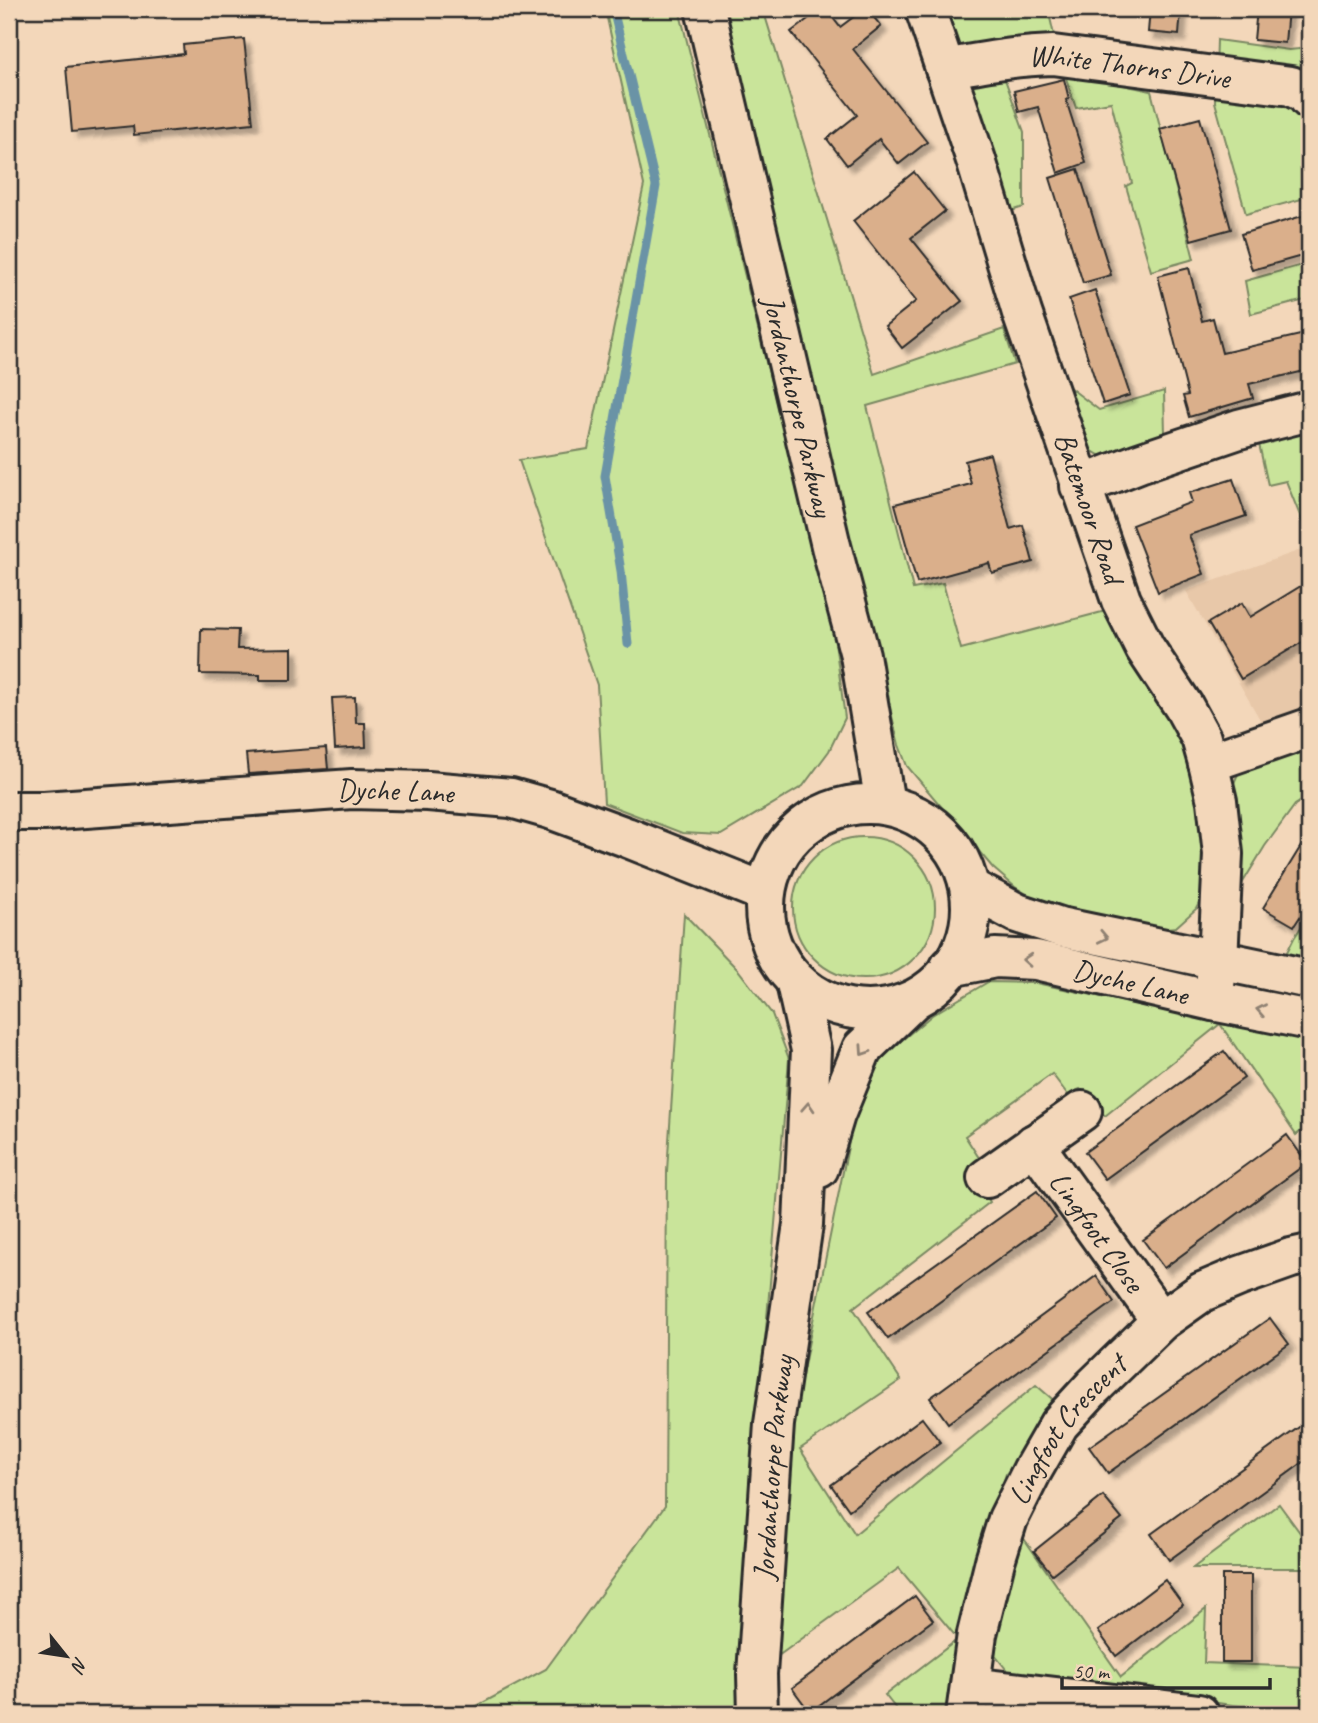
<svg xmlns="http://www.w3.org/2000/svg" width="1318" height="1723" font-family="Caveat,sans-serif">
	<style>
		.built { fill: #e8c8a9 }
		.green { fill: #c9e49a; stroke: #7a8862; stroke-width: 2 }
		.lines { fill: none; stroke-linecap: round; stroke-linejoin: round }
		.stream { stroke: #6b93a6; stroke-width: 9 }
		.building { fill: #daaf8b; stroke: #2b2b2b; stroke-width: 2; filter: url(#shadow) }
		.minor-casing { stroke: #2b2b2b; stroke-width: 44 }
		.major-casing { stroke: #2b2b2b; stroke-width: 44 }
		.minor { stroke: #f3d7ba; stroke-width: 38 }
		.major { stroke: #f3d7ba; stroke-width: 38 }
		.oneway { stroke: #8f8172 }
		.labels { text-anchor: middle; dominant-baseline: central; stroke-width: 5; stroke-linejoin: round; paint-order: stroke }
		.street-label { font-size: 30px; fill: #2b2b2b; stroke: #f3d7ba }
	</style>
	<defs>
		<filter id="shadow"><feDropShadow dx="6" dy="6" stdDeviation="2" flood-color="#0004"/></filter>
	</defs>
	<rect width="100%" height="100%" fill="#f3d7ba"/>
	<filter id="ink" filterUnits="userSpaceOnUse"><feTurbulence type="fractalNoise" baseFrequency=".0143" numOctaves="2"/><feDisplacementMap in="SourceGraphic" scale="14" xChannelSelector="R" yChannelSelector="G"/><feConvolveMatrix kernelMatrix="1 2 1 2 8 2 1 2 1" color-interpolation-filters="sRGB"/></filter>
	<g filter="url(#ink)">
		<path class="built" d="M 1309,547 L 1309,708 L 1262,723 L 1186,591 Z"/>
		<g class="green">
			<path d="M 605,9 L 679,9 L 835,641 L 845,718 L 829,751 L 803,786 L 721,835 L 682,833 L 604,803 L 597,685 L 519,460 L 588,449 L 644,185 Z"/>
			<path d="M 718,9 L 763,9 L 874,374 L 1004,329 L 1015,364 L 867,406 L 913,589 L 943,583 L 961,649 L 1106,611 L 1183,735 L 1202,802 L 1209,883 L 1196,909 L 1176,927 L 1158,929 L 1040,902 L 1015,887 L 993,868 L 907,766 L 899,745 Z"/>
			<path d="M 982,9 L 1048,9 L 1056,44 L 1002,71 L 1024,132 L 1024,207 L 1008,212 L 947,20 Z"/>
			<path d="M 1217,40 L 1289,50 L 1309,48 L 1309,197 L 1246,214 L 1215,102 Z"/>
			<path d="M 1064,72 L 1151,91 L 1194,259 L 1151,271 L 1126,186 L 1132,183 L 1111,102 L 1076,108 Z"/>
			<path d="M 1309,263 L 1309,299 L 1251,314 L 1245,281 Z"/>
			<path d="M 1065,384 L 1099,410 L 1164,391 L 1165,434 L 1118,460 L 1099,455 L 1084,446 Z"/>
			<path d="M 1309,427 L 1309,538 L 1286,481 L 1268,485 L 1259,444 Z"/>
			<path d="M 1309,744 L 1309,796 L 1295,805 L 1265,846 L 1237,892 L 1234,783 L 1241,767 Z"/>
			<circle cx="864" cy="908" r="71"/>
			<path d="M 684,914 L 739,971 L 772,1014 L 789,1059 L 753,1483 L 744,1714 L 462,1714 L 546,1669 L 665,1506 L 667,1171 Z"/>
			<path d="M 1309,915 L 1309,962 L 1285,956 L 1294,938 Z"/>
			<path d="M 988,982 L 1036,983 L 1163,1010 L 1220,1024 L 1309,1037 L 1309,1125 L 1296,1135 L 1220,1024 L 1105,1116 L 1080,1089 L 1068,1095 L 1052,1074 L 965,1136 L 981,1161 L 969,1169 L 990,1202 L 853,1308 L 901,1380 L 800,1449 L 855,1534 L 1036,1385 L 1058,1404 L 1006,1474 L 981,1551 L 949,1714 L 900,1714 L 885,1695 L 958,1639 L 899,1568 L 774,1659 L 787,1450 L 856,1107 L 883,1056 L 932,1015 Z"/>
			<path d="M 1279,1504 L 1309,1545 L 1309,1568 L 1193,1568 Z"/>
			<path d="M 1020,1533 L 1121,1677 L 1206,1609 L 1204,1663 L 1309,1667 L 1309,1714 L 1260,1714 L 1239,1706 L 1010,1674 L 994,1654 L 995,1623 Z"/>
		</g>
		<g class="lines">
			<path class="stream" d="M 613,9 L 656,186 L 605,476 L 621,571 L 628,644"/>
		</g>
		<g class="building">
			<path d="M 821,9 L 826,9 L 840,27 L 864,9 L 867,9 L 881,26 L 853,49 L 927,142 L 899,164 L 879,139 L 847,165 L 827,139 L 857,115 L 791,32 Z"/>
			<path d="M 1150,9 L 1181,9 L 1179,35 L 1148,32 Z"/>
			<path d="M 1257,9 L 1288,9 L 1285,43 L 1254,40 Z"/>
			<path d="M 244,39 L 253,123 L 134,135 L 133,126 L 72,132 L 66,67 L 184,54 L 183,45 Z"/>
			<path d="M 1064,79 L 1069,99 L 1066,100 L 1086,163 L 1058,173 L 1038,107 L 1019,112 L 1014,91 Z"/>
			<path d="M 1200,118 L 1231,229 L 1191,240 L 1160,129 Z"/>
			<path d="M 1078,169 L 1111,275 L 1083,283 L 1050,178 Z"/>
			<path d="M 914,172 L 945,211 L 911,238 L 962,301 L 902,348 L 885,326 L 916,301 L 853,221 Z"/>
			<path d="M 1309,214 L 1309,254 L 1252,270 L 1241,234 Z"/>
			<path d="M 1189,268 L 1202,321 L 1213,318 L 1222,353 L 1309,333 L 1309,370 L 1249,384 L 1253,398 L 1189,417 L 1183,396 L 1188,395 L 1158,276 Z"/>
			<path d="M 1095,290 L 1130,395 L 1103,404 L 1069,299 Z"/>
			<path d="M 990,454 L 1010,529 L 1023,525 L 1033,562 L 992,573 L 989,563 L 917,583 L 895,504 L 971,484 L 965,461 Z"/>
			<path d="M 1233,479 L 1246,516 L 1189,535 L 1204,574 L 1158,592 L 1132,525 L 1192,502 L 1189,493 Z"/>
			<path d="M 1309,581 L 1309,638 L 1241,679 L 1208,623 L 1242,603 L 1250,617 Z"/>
			<path d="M 201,629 L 238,630 L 237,649 L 292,648 L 292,680 L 260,680 L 260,675 L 200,674 Z"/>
			<path d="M 355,697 L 356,723 L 365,723 L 366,747 L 335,749 L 332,698 Z"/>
			<path d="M 326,748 L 328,769 L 248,774 L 246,754 Z"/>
			<path d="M 1309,833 L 1309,903 L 1294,926 L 1263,908 Z"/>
			<path d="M 1224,1051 L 1244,1078 L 1105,1179 L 1085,1152 Z"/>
			<path d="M 1287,1135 L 1307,1163 L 1164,1268 L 1143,1240 Z"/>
			<path d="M 1037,1191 L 1056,1218 L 888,1339 L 868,1312 Z"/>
			<path d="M 1096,1276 L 1114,1302 L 948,1423 L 930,1398 Z"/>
			<path d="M 1270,1318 L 1289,1344 L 1108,1473 L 1089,1447 Z"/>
			<path d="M 922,1418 L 940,1442 L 849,1510 L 831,1485 Z"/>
			<path d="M 1309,1420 L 1309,1458 L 1169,1560 L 1151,1534 Z"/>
			<path d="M 1103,1496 L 1122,1519 L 1052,1574 L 1034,1551 Z"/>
			<rect x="1222" y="1575" width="29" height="87"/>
			<path d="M 1165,1580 L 1183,1605 L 1116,1656 L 1098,1631 Z"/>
			<path d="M 915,1596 L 933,1620 L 810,1712 L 792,1688 Z"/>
		</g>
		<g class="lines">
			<g class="minor-casing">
				<g id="minor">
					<path id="s1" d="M 925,9 L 976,160 L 1022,313 L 1121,600 L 1145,648 L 1184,707 L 1201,738 L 1208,763 L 1217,801 L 1223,854 L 1218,961 L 1213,1001"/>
					<path id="s2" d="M 945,69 C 982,62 1016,56 1053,55 L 1291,86 L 1306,94 L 1309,99"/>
					<path d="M 1080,486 L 1139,463 L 1239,429 L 1309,411"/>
					<path d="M 1208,763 L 1309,728"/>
					<path d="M 970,888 L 1017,913 L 1060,927 L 1309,979"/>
					<path id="s3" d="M 950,967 L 995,958 L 1036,960 L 1213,1001 L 1309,1020"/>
					<path id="s4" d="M 1034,1144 L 1161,1321"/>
					<path d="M 987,1178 L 1082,1111"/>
					<path d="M 970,1687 L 1199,1714"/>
					<path id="s5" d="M 966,1714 L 977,1634 L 995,1561 L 1008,1519 L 1032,1471 L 1059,1424 L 1093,1387 L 1161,1321 L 1202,1292 L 1240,1276 L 1291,1258 L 1309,1254"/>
				</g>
			</g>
			<g class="major-casing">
				<g id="major">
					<path id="s6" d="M 705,9 L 831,546 L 860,655 L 885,804"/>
					<circle cx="868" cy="907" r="103"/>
					<path id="s7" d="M 9,811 L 44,811 L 352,789 L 428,791 L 511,798 L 550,809 L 626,837 L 764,892"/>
					<path d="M 819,1168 L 835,1115 L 862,1049 L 911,1002"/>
					<path id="s8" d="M 758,1714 L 757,1674 L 774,1424 L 803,1224 L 811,1050 L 796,983"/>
				</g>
			</g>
			<use href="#minor" class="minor"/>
			<use href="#major" class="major"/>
		</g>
		<defs><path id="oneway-chevron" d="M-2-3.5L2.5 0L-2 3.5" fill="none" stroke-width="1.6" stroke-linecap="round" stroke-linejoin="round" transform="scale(1.75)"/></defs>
		<g class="oneway">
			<use href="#oneway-chevron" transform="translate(1103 937) rotate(12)"/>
			<use href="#oneway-chevron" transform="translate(1027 960) rotate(-176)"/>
			<use href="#oneway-chevron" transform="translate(1261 1010) rotate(-169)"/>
			<use href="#oneway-chevron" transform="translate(864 1051) rotate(124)"/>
			<use href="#oneway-chevron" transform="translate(808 1107) rotate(-87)"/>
		</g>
	</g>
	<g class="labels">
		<g class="street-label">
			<text stroke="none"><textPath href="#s2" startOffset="186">White Thorns Drive</textPath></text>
			<text stroke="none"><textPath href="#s6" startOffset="408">Jordanthorpe Parkway</textPath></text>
			<text stroke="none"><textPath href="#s1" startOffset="525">Batemoor Road</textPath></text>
			<text stroke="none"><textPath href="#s7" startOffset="387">Dyche Lane</textPath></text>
			<text stroke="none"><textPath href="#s3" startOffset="184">Dyche Lane</textPath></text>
			<text stroke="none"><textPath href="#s4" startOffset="108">Lingfoot Close</textPath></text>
			<text stroke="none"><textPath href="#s5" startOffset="308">Lingfoot Crescent</textPath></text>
			<text stroke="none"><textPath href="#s8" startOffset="247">Jordanthorpe Parkway</textPath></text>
		</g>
	</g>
	<rect width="1318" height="1723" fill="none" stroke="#f3d7ba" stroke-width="35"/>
	<rect x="18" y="18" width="1283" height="1688" fill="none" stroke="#2b2b2b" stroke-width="2.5" filter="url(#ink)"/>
	<g transform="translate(66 1656) rotate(120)" stroke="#f3d7ba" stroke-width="5" paint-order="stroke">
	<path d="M0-5L12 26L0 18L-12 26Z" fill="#2b2b2b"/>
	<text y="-10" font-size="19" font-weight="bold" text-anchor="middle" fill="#2b2b2b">N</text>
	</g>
	<path d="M1062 1678v10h208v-10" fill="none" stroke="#2b2b2b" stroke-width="3.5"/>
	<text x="1073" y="1678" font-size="21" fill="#2b2b2b" stroke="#f3d7ba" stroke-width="5" paint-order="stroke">50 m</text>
</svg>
